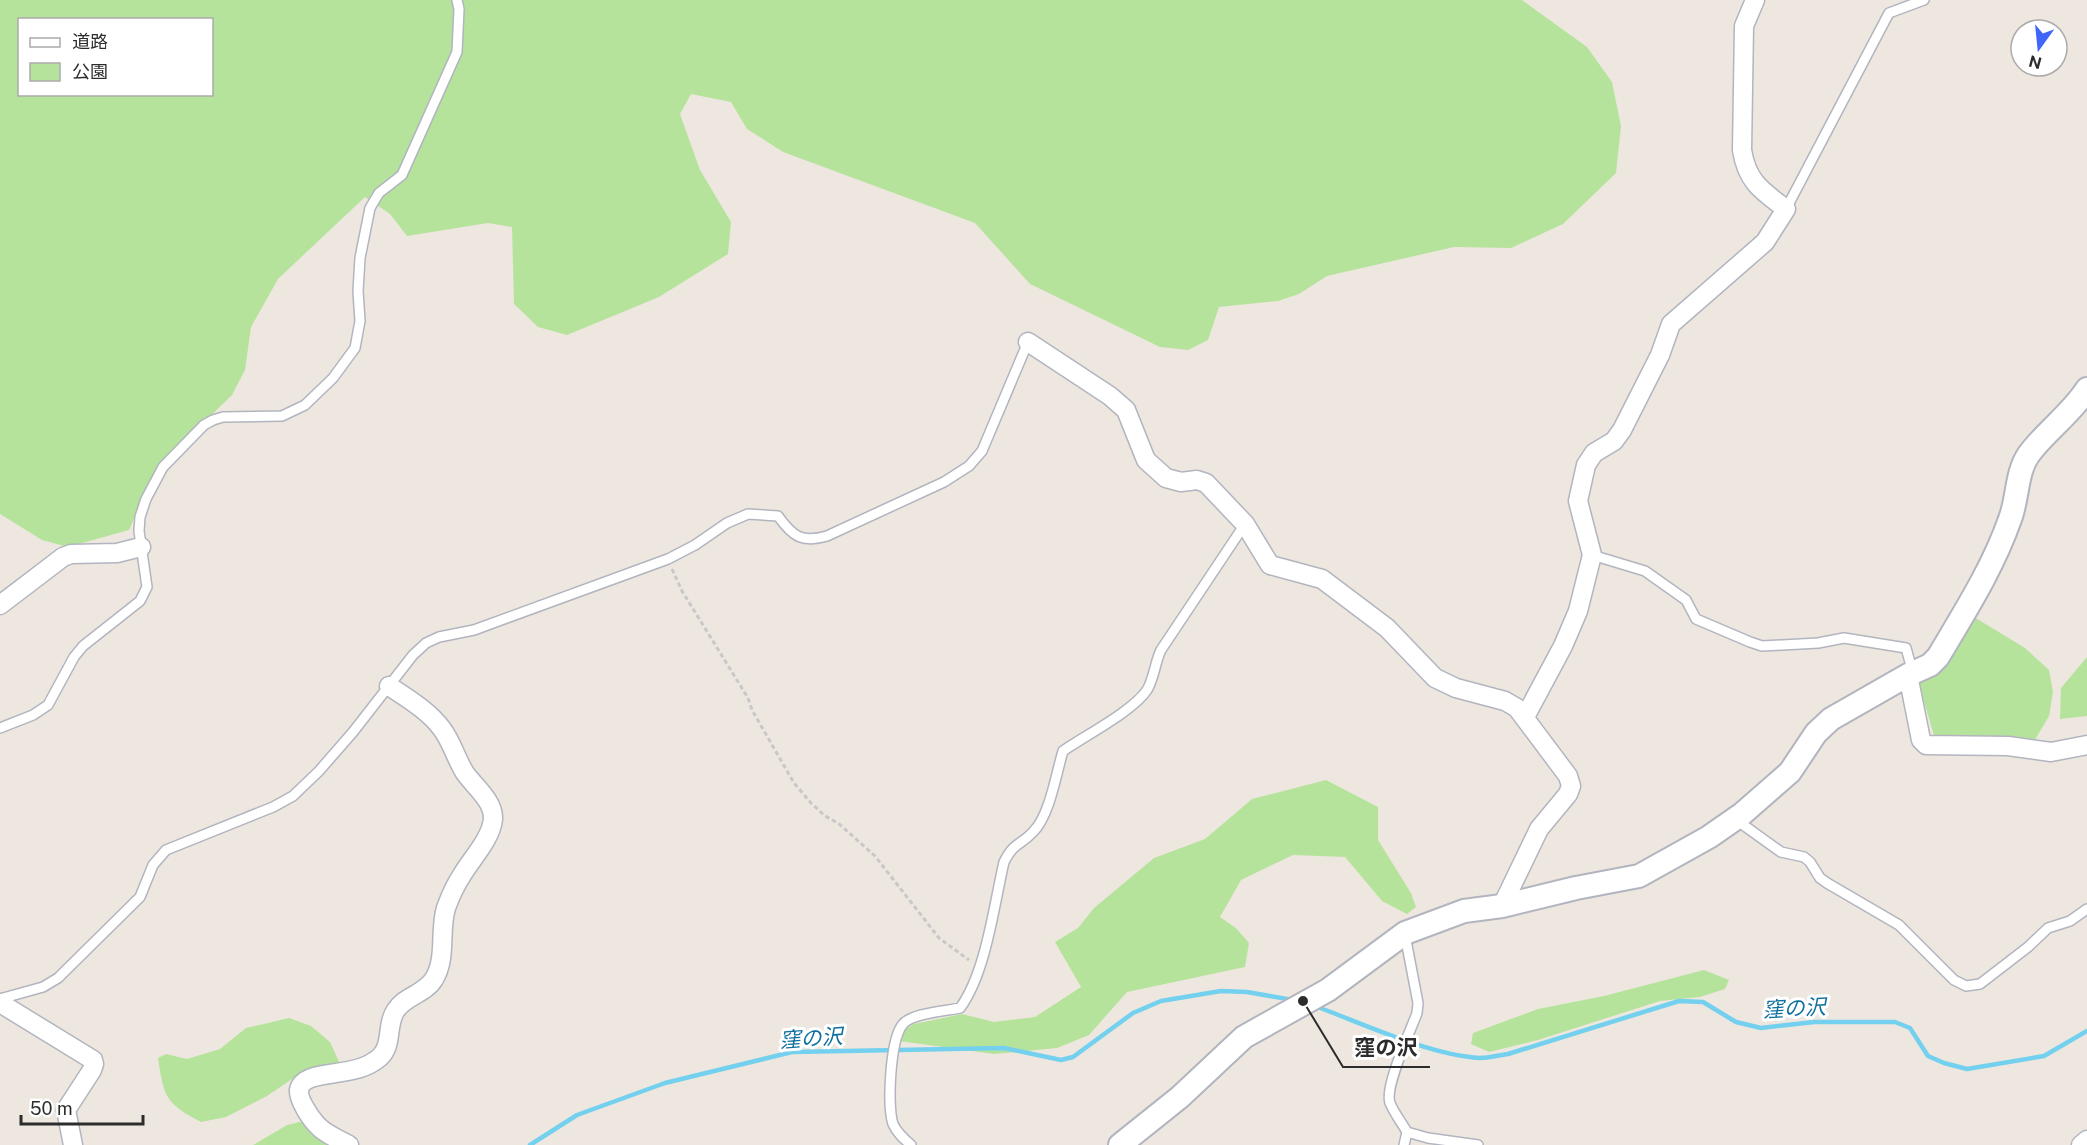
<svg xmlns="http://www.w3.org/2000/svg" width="2087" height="1145" font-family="'Public Sans','Noto Sans JP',sans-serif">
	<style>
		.green { fill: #b6e39c; fill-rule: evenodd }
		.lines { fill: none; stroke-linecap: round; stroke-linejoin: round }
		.stream { stroke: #73d0ee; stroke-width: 4.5 }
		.service-casing { stroke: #b2b5bf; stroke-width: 12 }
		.minor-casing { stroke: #b2b5bf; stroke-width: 21 }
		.tertiary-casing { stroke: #b2b5bf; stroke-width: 26 }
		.path { stroke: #c8c8c8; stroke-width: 3; stroke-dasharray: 4.5 3; stroke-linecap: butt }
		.service { stroke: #fff; stroke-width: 9 }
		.minor { stroke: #fff; stroke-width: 18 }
		.tertiary { stroke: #fff; stroke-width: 22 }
		.labels { text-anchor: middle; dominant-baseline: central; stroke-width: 6; stroke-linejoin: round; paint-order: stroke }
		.water-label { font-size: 21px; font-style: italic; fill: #0e709e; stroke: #fff }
		.leader { fill: none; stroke: #2c2c2c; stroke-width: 2 }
		.callout-dot { fill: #2c2c2c; stroke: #fff; stroke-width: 2 }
		.callout-label { font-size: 21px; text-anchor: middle; font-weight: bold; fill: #2c2c2c; stroke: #fff; stroke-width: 6; stroke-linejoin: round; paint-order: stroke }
	</style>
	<rect width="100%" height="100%" fill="#eee7df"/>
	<g class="green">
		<path d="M 0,0 L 1522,0 L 1587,47 L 1612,82 L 1621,126 L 1616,173 L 1563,224 L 1511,248 L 1454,247 L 1327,276 L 1299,294 L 1278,301 L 1219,307 L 1208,340 L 1188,350 L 1160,347 L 1030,284 L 975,223 L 783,152 L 747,129 L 731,102 L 691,94 L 680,114 L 700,170 L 731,222 L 728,254 L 659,297 L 567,335 L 538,327 L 514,304 L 512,227 L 488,223 L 407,236 L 390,214 L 365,197 L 278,279 L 251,327 L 245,370 L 232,395 L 184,442 L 146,492 L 129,530 L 68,547 L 42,540 L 0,514 ZM 20,20 L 212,20 L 212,94 L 20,94 Z"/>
		<path d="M 1974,617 L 2025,648 L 2049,670 L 2053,692 L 2049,716 L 2032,745 L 1935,739 L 1918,681 Z"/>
		<path d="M 2087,657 L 2087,716 L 2060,719 L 2061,688 Z"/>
		<path d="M 1326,780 L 1378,807 L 1378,840 L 1411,893 L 1416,907 L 1407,914 L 1382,901 L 1345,857 L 1293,855 L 1241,880 L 1220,917 L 1236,928 L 1249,943 L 1245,967 L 1127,992 L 1089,1035 L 1057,1048 L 994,1054 L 899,1041 L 899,1033 L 914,1024 L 962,1014 L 994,1022 L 1035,1017 L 1081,987 L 1055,942 L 1078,928 L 1094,908 L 1154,858 L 1205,839 L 1252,799 Z"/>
		<path d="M 1704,970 L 1729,980 L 1725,989 L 1700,997 L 1660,1001 L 1538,1040 L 1489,1052 L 1471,1044 L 1473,1033 L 1538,1009 L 1604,996 Z"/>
		<path d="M 289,1018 L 311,1026 L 330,1042 L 340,1064 L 326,1071 L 298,1075 L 267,1096 L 226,1117 L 201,1122 C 165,1103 164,1097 158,1058 L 166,1054 L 187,1059 L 220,1049 L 246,1028 Z"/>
		<path d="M 304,1121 L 334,1145 L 253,1145 L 287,1125 Z"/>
	</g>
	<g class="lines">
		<g class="stream">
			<path d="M 1315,1006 C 1364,1024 1429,1055 1480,1058 C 1489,1058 1499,1055 1508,1054 L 1679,1001 L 1703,1002 L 1736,1022 L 1761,1028 L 1814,1022 L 1895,1022 L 1910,1028 L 1928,1056 L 1944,1063 L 1967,1069 L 2044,1056 L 2087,1031"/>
			<path d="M 530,1145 L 577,1115 L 665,1083 L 792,1052 L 1004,1048 L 1061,1060 L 1073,1057 L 1133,1013 L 1161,1001 L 1221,991 L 1247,992 L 1293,1000"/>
		</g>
		<g class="service-casing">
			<g id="service">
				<path d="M 1786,209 L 1889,13 L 1924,0"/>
				<path d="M 1592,555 L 1645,571 L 1686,600 L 1696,619 L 1750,642 L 1762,646 L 1818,643 L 1844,638 L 1906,648 L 1913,673"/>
				<path d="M 0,728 L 33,715 L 48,705 L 74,657 L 83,646 L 140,601 L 147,587 L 139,531 L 140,517 L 146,499 L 163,467 L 204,425 L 213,420 L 223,417 L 282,416 L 305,405 L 333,378 L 355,348 L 360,321 L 358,291 L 360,258 L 370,208 L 379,193 L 402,175 L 457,52 L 459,9 L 457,0"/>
				<path d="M 1735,819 L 1781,852 L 1804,857 L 1810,862 L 1820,878 L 1827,883 L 1899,925 L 1954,980 L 1966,986 L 1980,984 L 2028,947 L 2048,928 L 2070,921 L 2087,909"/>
				<path d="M 1405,935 L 1418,1003 L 1417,1013 C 1411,1030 1384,1087 1390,1103 C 1394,1113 1402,1123 1407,1132 L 1428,1138 L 1478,1145"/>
				<path d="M 0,999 L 43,987 L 58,978 L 140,897 L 153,865 L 166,850 L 273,807 L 293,796 L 319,771 L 353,732 L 413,655 L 426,643 L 439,637 L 474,630 L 668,559 L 695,545 L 727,523 L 748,514 L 778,516 C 793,537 802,543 827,536 L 944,482 L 969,466 L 982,451 L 1028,342"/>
				<path d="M 911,1145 C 904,1139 897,1133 893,1124 C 887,1106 890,1039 903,1024 C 912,1013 946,1011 960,1008 C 986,973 994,905 1004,862 C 1015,841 1020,846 1033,832 C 1050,815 1056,774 1063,751 C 1086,735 1133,711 1147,690 C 1154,679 1155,662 1161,650 L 1245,524"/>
				<path d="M 1404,1145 L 1407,1132"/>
			</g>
		</g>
		<g class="minor-casing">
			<g id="minor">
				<path d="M 1028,342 L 1110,396 L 1126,410 L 1146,460 L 1166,478 L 1181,482 L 1197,480 L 1206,483 L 1245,524 L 1270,565 L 1322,579 L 1387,628 L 1435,678 L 1456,688 L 1505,701 L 1517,708 L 1568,776 L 1571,786 L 1568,794 L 1539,829 L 1502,906"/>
				<path d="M 0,605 L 63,557 L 71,554 L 117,553 L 141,547"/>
				<path d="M 1908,675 L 1921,740 L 1926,745 L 2008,746 L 2051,752 L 2087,745"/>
				<path d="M 1525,717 L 1563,646 L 1578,611 L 1592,555 L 1578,501 L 1586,465 L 1594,453 L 1614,441 L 1622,430 L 1660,355 L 1671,324 L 1765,242 L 1786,209 C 1762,191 1747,182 1742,150 L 1744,26 L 1755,0"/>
				<path d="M 0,1003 L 93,1060 L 94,1064 L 92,1070 L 66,1110 L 73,1145"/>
				<path d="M 349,1145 C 340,1140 325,1134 318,1126 C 311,1119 298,1100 299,1090 C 300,1084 306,1080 311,1078 C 334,1071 361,1074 380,1057 C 393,1045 386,1024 396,1010 C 405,996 425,994 434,979 C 447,958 439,930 446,908 C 450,897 456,884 462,875 C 472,858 491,839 493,819 C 494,801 474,786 465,773 C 456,759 452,742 442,729 C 429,711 407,698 389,686"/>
				<path d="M 2081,1145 L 2087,1140"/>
			</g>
		</g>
		<g class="tertiary-casing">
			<path id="tertiary" d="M 1120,1145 L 1180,1097 L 1244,1037 L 1328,990 L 1405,933 L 1464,911 L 1502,906 L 1576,888 L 1639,876 L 1709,837 L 1742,814 L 1790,772 L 1816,733 L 1831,719 L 1908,675 L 1930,665 L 1938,657 C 1964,613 1993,568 2010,519 C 2018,499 2016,472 2029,454 C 2046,431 2071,414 2087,389"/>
		</g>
		<path class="path" d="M 672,569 L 682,591 L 748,698 L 752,710 L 794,783 L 811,803 L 825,816 L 838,823 L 875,856 L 939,938 L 969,960"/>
		<use href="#service" class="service"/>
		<use href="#minor" class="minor"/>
		<use href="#tertiary" class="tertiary"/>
	</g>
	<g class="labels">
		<g class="water-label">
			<text transform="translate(1794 1008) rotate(-3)">窪の沢</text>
			<text transform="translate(811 1038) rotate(-4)">窪の沢</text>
		</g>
	</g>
	<path class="leader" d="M1303 1001L1343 1067H1430"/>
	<circle class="callout-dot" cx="1303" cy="1001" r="6"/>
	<g class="callout-label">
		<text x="1386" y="1055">窪の沢</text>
	</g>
	<rect x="18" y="18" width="195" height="78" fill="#ffffff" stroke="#ababab" stroke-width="1.5"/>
	<rect x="30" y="38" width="30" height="9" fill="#ffffff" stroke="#ababab" stroke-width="1.5"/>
	<text x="72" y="48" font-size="18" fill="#2c2c2c">道路</text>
	<rect x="30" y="63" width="30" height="18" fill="#b6e39c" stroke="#ababab" stroke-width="1.5"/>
	<text x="72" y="78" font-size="18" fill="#2c2c2c">公園</text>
	<g transform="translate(2039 48) rotate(195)"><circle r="28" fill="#ffffff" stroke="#ababab" stroke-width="1.5"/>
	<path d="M0-4.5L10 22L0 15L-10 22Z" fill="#4066f9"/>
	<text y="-9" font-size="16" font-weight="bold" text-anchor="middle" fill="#2c2c2c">N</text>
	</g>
	<path d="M21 1115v9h122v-9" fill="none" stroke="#2c2c2c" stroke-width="3"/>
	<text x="30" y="1115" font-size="18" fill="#2c2c2c" stroke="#ffffff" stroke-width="4.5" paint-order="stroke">50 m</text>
</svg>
